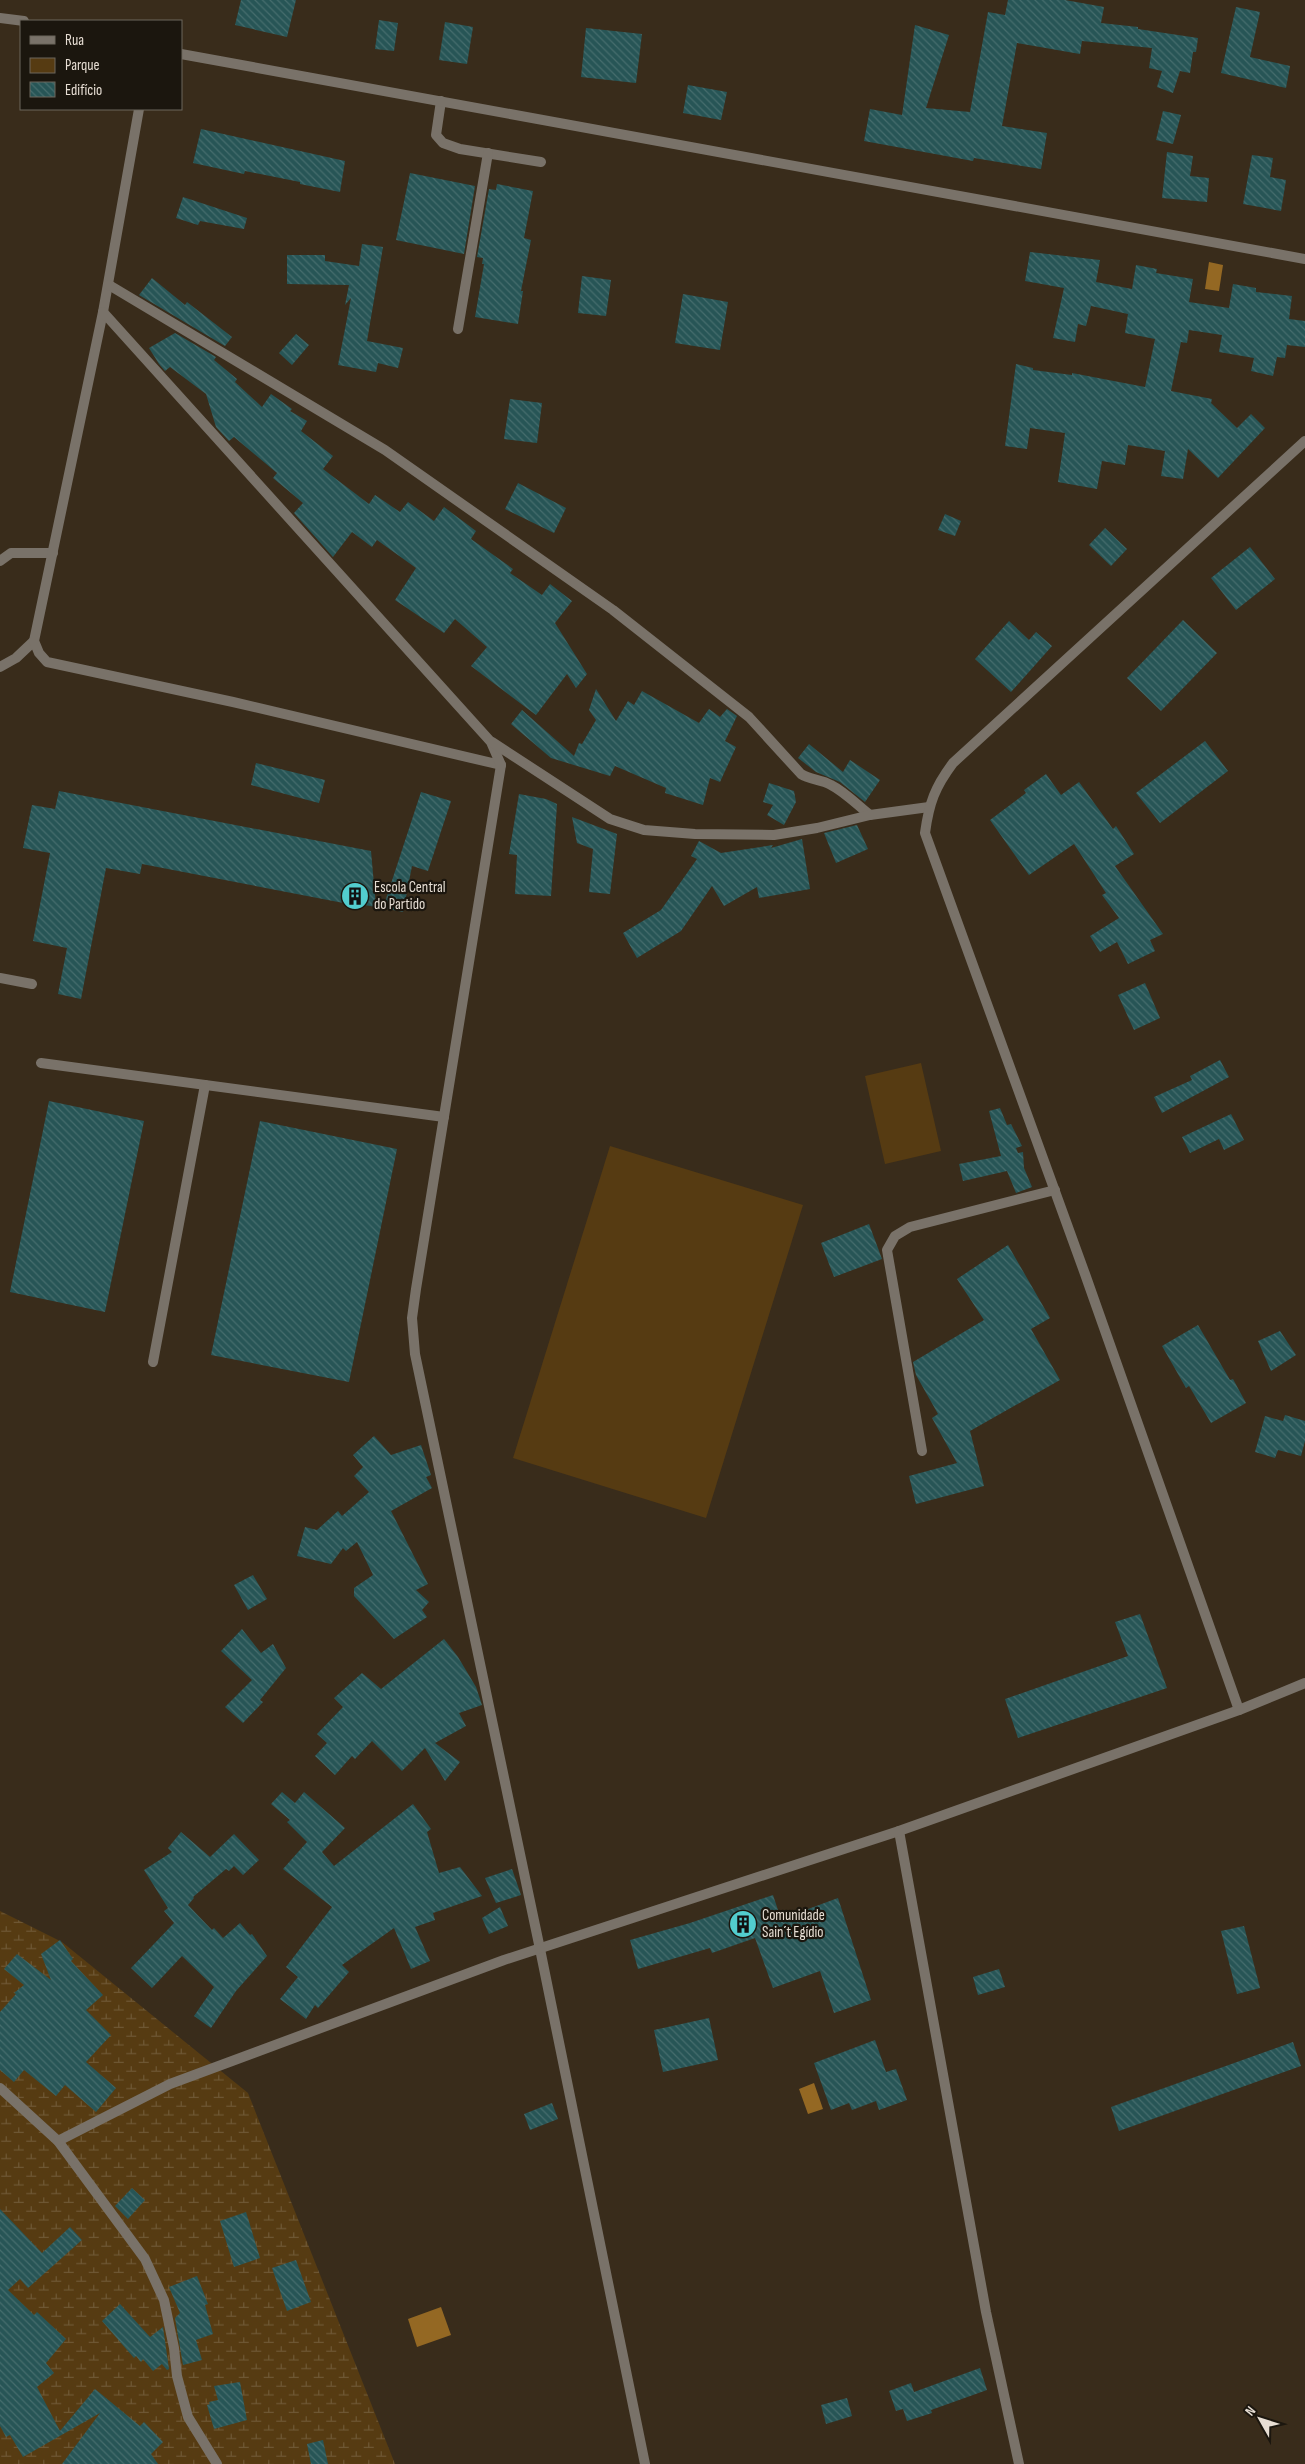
<svg xmlns="http://www.w3.org/2000/svg" width="1305" height="2464" font-family="'Sofia Sans Condensed',sans-serif">
	<style>
		.wetland { fill: url(#wetland-marsh) }
		.park { fill: #563b12 }
		.water { fill: #946823 }
		.building { fill: url(#building-back-hatch) }
		.lines { fill: none; stroke-linecap: round; stroke-linejoin: round }
		.service { stroke: #797269; stroke-width: 10 }
		.minor { stroke: #797269; stroke-width: 10 }
		.labels { text-anchor: middle; dominant-baseline: central; stroke-width: 4.5; stroke-linejoin: round; paint-order: stroke }
		.poi-label { font-size: 15px; fill: #e7ded4; stroke: #1b160e; text-anchor: start }
	</style>
	<defs>
		<pattern id="wetland-marsh" width="20" height="14" patternUnits="userSpaceOnUse" patternTransform="scale(1.25)"><rect width="20" height="14" fill="#563b12"/><path d="M1 5h8M5 5V1M11 12h8M15 12V8" fill="none" stroke="#6e5734"/></pattern>
		<pattern id="building-back-hatch" width="6" height="6" patternUnits="userSpaceOnUse" patternTransform="scale(1.25)"><rect width="6" height="6" fill="#275556"/><path d="M-1 5l2 2M0 0l6 6M5-1l2 2" fill="none" stroke="#466d6d"/></pattern>
	</defs>
	<rect width="100%" height="100%" fill="#392c1b"/>
	<path class="wetland" d="M 0,1911 L 62,1942 L 248,2093 L 395,2464 L 0,2464 Z"/>
	<g class="park">
		<path d="M 921,1063 L 941,1151 L 885,1164 L 865,1076 Z"/>
		<path d="M 610,1146 L 803,1205 L 706,1518 L 513,1458 Z"/>
	</g>
	<g class="water">
		<path d="M 1209,262 L 1223,265 L 1219,291 L 1205,289 Z"/>
		<path d="M 814,2083 L 823,2109 L 808,2114 L 799,2089 Z"/>
		<path d="M 441,2307 L 451,2335 L 417,2347 L 408,2319 Z"/>
	</g>
	<g class="building">
		<path d="M 241,0 L 296,0 L 287,37 L 235,25 Z"/>
		<path d="M 1008,0 L 1065,0 L 1104,7 L 1101,23 L 1138,27 L 1138,29 L 1198,38 L 1196,52 L 1193,52 L 1190,73 L 1180,71 L 1173,93 L 1157,87 L 1162,71 L 1149,68 L 1152,48 L 1082,41 L 1080,54 L 1017,43 L 1002,126 L 1047,133 L 1041,169 L 974,158 L 973,161 L 864,141 L 870,109 L 902,115 L 915,25 L 949,35 L 926,108 L 970,112 L 988,12 L 1005,15 Z"/>
		<path d="M 1236,7 L 1260,12 L 1250,57 L 1290,66 L 1286,88 L 1221,73 Z"/>
		<path d="M 379,20 L 398,23 L 394,51 L 375,49 Z"/>
		<path d="M 445,22 L 473,27 L 467,64 L 439,60 Z"/>
		<path d="M 586,28 L 642,34 L 636,83 L 581,77 Z"/>
		<path d="M 688,85 L 727,92 L 721,120 L 683,113 Z"/>
		<path d="M 1163,111 L 1181,115 L 1173,144 L 1156,140 Z"/>
		<path d="M 201,129 L 345,161 L 340,192 L 300,184 L 300,182 L 245,171 L 244,174 L 193,163 Z"/>
		<path d="M 1167,152 L 1193,156 L 1190,176 L 1209,178 L 1207,202 L 1162,198 Z"/>
		<path d="M 1252,155 L 1273,158 L 1270,177 L 1286,180 L 1281,211 L 1243,204 Z"/>
		<path d="M 410,173 L 475,186 L 464,254 L 396,240 Z"/>
		<path d="M 497,184 L 533,191 L 524,238 L 531,240 L 521,291 L 523,291 L 518,324 L 475,317 L 484,264 L 482,264 L 483,258 L 477,257 L 489,189 L 496,190 Z"/>
		<path d="M 183,197 L 247,218 L 244,229 L 200,221 L 198,225 L 176,218 Z"/>
		<path d="M 362,244 L 383,247 L 367,341 L 403,348 L 398,368 L 378,363 L 376,372 L 338,365 L 351,298 L 345,305 L 349,285 L 287,284 L 287,255 L 325,255 L 325,261 L 359,266 Z"/>
		<path d="M 1030,252 L 1100,260 L 1096,282 L 1132,289 L 1136,265 L 1157,269 L 1156,273 L 1193,279 L 1189,302 L 1229,308 L 1233,284 L 1256,288 L 1256,292 L 1292,296 L 1289,319 L 1305,321 L 1305,347 L 1287,345 L 1285,358 L 1277,357 L 1273,376 L 1251,371 L 1254,358 L 1219,352 L 1222,335 L 1189,330 L 1187,343 L 1181,342 L 1171,391 L 1212,399 L 1211,403 L 1237,428 L 1251,414 L 1265,428 L 1218,478 L 1188,449 L 1183,479 L 1161,476 L 1165,451 L 1128,445 L 1125,465 L 1102,461 L 1097,489 L 1058,482 L 1065,433 L 1030,428 L 1027,449 L 1005,446 L 1016,364 L 1033,368 L 1033,370 L 1072,375 L 1072,373 L 1145,387 L 1155,339 L 1125,333 L 1128,314 L 1091,306 L 1086,326 L 1078,324 L 1075,342 L 1053,338 L 1064,288 L 1025,281 Z"/>
		<path d="M 582,276 L 611,280 L 606,316 L 578,313 Z"/>
		<path d="M 152,278 L 185,305 L 187,302 L 232,337 L 225,346 L 139,295 Z"/>
		<path d="M 683,294 L 728,302 L 720,350 L 675,343 Z"/>
		<path d="M 175,333 L 216,357 L 214,360 L 237,379 L 235,382 L 262,407 L 271,394 L 292,409 L 290,411 L 307,421 L 301,431 L 333,456 L 323,469 L 369,504 L 375,495 L 400,512 L 408,502 L 434,521 L 444,507 L 476,531 L 471,539 L 513,569 L 510,573 L 542,595 L 550,584 L 572,601 L 555,623 L 587,674 L 576,688 L 567,674 L 536,715 L 471,666 L 487,647 L 455,619 L 444,633 L 395,600 L 416,568 L 377,540 L 372,547 L 352,532 L 333,557 L 294,513 L 303,503 L 273,478 L 277,473 L 234,437 L 229,441 L 216,427 L 206,394 L 170,367 L 165,371 L 159,364 L 149,348 Z"/>
		<path d="M 296,334 L 309,345 L 292,365 L 279,353 Z"/>
		<path d="M 510,399 L 542,403 L 537,443 L 504,439 Z"/>
		<path d="M 518,483 L 566,508 L 554,533 L 505,509 Z"/>
		<path d="M 945,514 L 961,521 L 955,536 L 938,530 Z"/>
		<path d="M 1105,528 L 1127,549 L 1111,566 L 1089,545 Z"/>
		<path d="M 1250,547 L 1275,579 L 1236,610 L 1211,578 Z"/>
		<path d="M 1183,620 L 1217,653 L 1161,711 L 1127,678 Z"/>
		<path d="M 1009,621 L 1029,640 L 1036,632 L 1052,646 L 1011,692 L 975,659 Z"/>
		<path d="M 596,689 L 616,721 L 628,701 L 634,705 L 642,691 L 699,723 L 709,709 L 720,717 L 727,709 L 737,716 L 725,741 L 736,747 L 720,782 L 710,778 L 703,805 L 665,793 L 666,788 L 615,766 L 610,776 L 551,758 L 511,724 L 522,710 L 574,756 L 579,743 L 582,744 L 596,720 L 589,710 Z"/>
		<path d="M 1205,741 L 1228,771 L 1160,823 L 1136,793 Z"/>
		<path d="M 809,744 L 843,772 L 850,760 L 880,780 L 865,802 L 840,782 L 816,772 L 798,758 Z"/>
		<path d="M 256,763 L 325,780 L 319,803 L 251,785 Z"/>
		<path d="M 1046,774 L 1061,795 L 1079,782 L 1113,829 L 1116,826 L 1134,854 L 1115,866 L 1163,934 L 1150,940 L 1155,951 L 1128,964 L 1117,942 L 1100,952 L 1090,936 L 1119,918 L 1102,895 L 1106,893 L 1074,844 L 1029,875 L 990,820 L 1026,793 L 1024,790 Z"/>
		<path d="M 769,783 L 794,791 L 796,802 L 784,825 L 767,815 L 773,805 L 763,802 Z"/>
		<path d="M 59,791 L 371,851 L 376,907 L 359,904 L 359,906 L 142,864 L 140,874 L 106,868 L 81,999 L 58,994 L 67,948 L 33,941 L 50,853 L 23,848 L 32,805 L 55,809 Z"/>
		<path d="M 421,792 L 451,801 L 428,871 L 412,866 L 403,912 L 383,908 Z"/>
		<path d="M 519,794 L 546,799 L 557,804 L 551,896 L 515,894 L 517,855 L 509,854 Z"/>
		<path d="M 572,817 L 617,834 L 610,894 L 589,892 L 593,849 L 577,843 Z"/>
		<path d="M 857,825 L 868,849 L 836,863 L 824,833 Z"/>
		<path d="M 802,839 L 810,889 L 759,898 L 757,887 L 724,906 L 712,886 L 681,931 L 637,958 L 623,933 L 661,910 L 697,859 L 691,856 L 699,841 L 721,853 L 773,845 L 771,848 Z"/>
		<path d="M 1145,983 L 1160,1018 L 1134,1030 L 1118,995 Z"/>
		<path d="M 1220,1060 L 1229,1077 L 1162,1113 L 1154,1097 L 1192,1080 L 1190,1076 Z"/>
		<path d="M 49,1101 L 144,1121 L 105,1312 L 10,1292 Z"/>
		<path d="M 1000,1108 L 1007,1125 L 1011,1124 L 1022,1146 L 1016,1148 L 1018,1153 L 1023,1152 L 1024,1168 L 1032,1187 L 1016,1193 L 1007,1171 L 963,1181 L 959,1164 L 1001,1156 L 989,1111 Z"/>
		<path d="M 1231,1114 L 1244,1140 L 1224,1150 L 1219,1139 L 1190,1153 L 1182,1137 Z"/>
		<path d="M 260,1121 L 397,1149 L 349,1382 L 211,1355 Z"/>
		<path d="M 869,1224 L 882,1259 L 834,1277 L 821,1243 Z"/>
		<path d="M 1008,1245 L 1050,1318 L 1031,1329 L 1060,1380 L 970,1431 L 984,1486 L 916,1504 L 909,1476 L 957,1463 L 932,1418 L 938,1414 L 916,1375 L 913,1362 L 984,1320 L 957,1279 Z"/>
		<path d="M 1198,1325 L 1230,1380 L 1233,1379 L 1246,1403 L 1211,1423 L 1189,1386 L 1186,1388 L 1162,1346 Z"/>
		<path d="M 1280,1331 L 1296,1355 L 1271,1371 L 1258,1341 Z"/>
		<path d="M 1285,1415 L 1305,1421 L 1305,1441 L 1301,1456 L 1278,1450 L 1275,1458 L 1255,1452 L 1265,1416 L 1283,1421 Z"/>
		<path d="M 374,1436 L 391,1455 L 421,1445 L 431,1475 L 426,1477 L 432,1488 L 391,1511 L 428,1584 L 416,1590 L 429,1602 L 422,1610 L 427,1617 L 394,1639 L 354,1596 L 354,1588 L 373,1575 L 357,1542 L 346,1551 L 343,1548 L 331,1564 L 297,1556 L 305,1527 L 317,1530 L 338,1511 L 342,1516 L 369,1492 L 354,1476 L 363,1467 L 353,1455 Z"/>
		<path d="M 253,1575 L 267,1599 L 248,1610 L 234,1585 Z"/>
		<path d="M 1140,1614 L 1167,1688 L 1018,1738 L 1005,1699 L 1128,1656 L 1115,1622 Z"/>
		<path d="M 242,1629 L 261,1653 L 273,1644 L 286,1668 L 260,1700 L 263,1702 L 243,1723 L 225,1707 L 252,1680 L 221,1651 Z"/>
		<path d="M 444,1639 L 458,1657 L 476,1687 L 482,1705 L 459,1713 L 466,1726 L 435,1743 L 460,1762 L 445,1781 L 425,1748 L 402,1771 L 372,1741 L 355,1759 L 352,1756 L 335,1775 L 315,1756 L 327,1743 L 317,1734 L 343,1707 L 334,1698 L 362,1673 L 381,1689 Z"/>
		<path d="M 282,1792 L 295,1803 L 304,1792 L 345,1828 L 322,1852 L 334,1866 L 413,1804 L 431,1829 L 427,1832 L 439,1873 L 460,1867 L 482,1896 L 433,1913 L 435,1920 L 415,1927 L 430,1961 L 411,1969 L 394,1928 L 342,1965 L 349,1972 L 318,2008 L 315,2005 L 306,2019 L 280,1999 L 298,1977 L 286,1967 L 332,1907 L 283,1869 L 307,1842 L 287,1822 L 290,1820 L 271,1804 Z"/>
		<path d="M 181,1832 L 210,1857 L 234,1834 L 259,1860 L 243,1875 L 234,1866 L 229,1871 L 226,1869 L 193,1897 L 194,1898 L 188,1905 L 212,1930 L 214,1928 L 223,1938 L 240,1923 L 250,1935 L 252,1934 L 267,1956 L 236,1991 L 211,2028 L 194,2016 L 214,1987 L 182,1956 L 152,1988 L 131,1968 L 174,1923 L 164,1911 L 168,1908 L 144,1870 L 172,1852 L 168,1848 Z"/>
		<path d="M 512,1869 L 521,1895 L 496,1903 L 485,1878 Z"/>
		<path d="M 773,1895 L 781,1919 L 838,1898 L 871,2000 L 834,2013 L 820,1971 L 773,1988 L 755,1938 L 712,1953 L 710,1948 L 638,1969 L 630,1940 L 690,1923 Z"/>
		<path d="M 500,1907 L 508,1926 L 489,1934 L 482,1918 Z"/>
		<path d="M 1244,1926 L 1260,1988 L 1237,1994 L 1221,1931 Z"/>
		<path d="M 60,1940 L 73,1959 L 71,1961 L 103,1995 L 86,2010 L 111,2035 L 86,2062 L 116,2088 L 96,2112 L 65,2085 L 56,2096 L 24,2070 L 14,2082 L 0,2070 L 0,2012 L 16,1994 L 14,1993 L 24,1985 L 4,1969 L 17,1954 L 51,1980 L 41,1954 Z"/>
		<path d="M 999,1969 L 1005,1987 L 978,1995 L 973,1977 Z"/>
		<path d="M 709,2018 L 718,2060 L 663,2072 L 654,2030 Z"/>
		<path d="M 875,2040 L 886,2072 L 896,2069 L 907,2100 L 879,2110 L 876,2101 L 852,2110 L 849,2103 L 831,2110 L 814,2063 Z"/>
		<path d="M 1293,2042 L 1301,2066 L 1119,2131 L 1111,2107 Z"/>
		<path d="M 552,2103 L 558,2119 L 530,2130 L 524,2114 Z"/>
		<path d="M 132,2188 L 145,2200 L 128,2219 L 115,2206 Z"/>
		<path d="M 0,2209 L 42,2253 L 70,2227 L 82,2240 L 28,2288 L 20,2279 L 8,2290 L 34,2315 L 37,2312 L 66,2339 L 46,2363 L 54,2373 L 37,2387 L 60,2431 L 95,2389 L 140,2426 L 144,2422 L 163,2442 L 151,2454 L 158,2464 L 62,2464 L 100,2413 L 23,2457 L 10,2435 L 6,2437 L 0,2426 Z"/>
		<path d="M 246,2212 L 260,2258 L 234,2267 L 220,2221 Z"/>
		<path d="M 296,2260 L 311,2302 L 287,2311 L 272,2268 Z"/>
		<path d="M 197,2276 L 208,2304 L 205,2305 L 213,2334 L 196,2340 L 202,2360 L 183,2365 L 175,2318 L 180,2313 L 169,2287 Z"/>
		<path d="M 120,2304 L 150,2337 L 163,2327 L 169,2369 L 167,2370 L 162,2364 L 153,2371 L 143,2359 L 141,2362 L 136,2356 L 134,2358 L 102,2321 Z"/>
		<path d="M 980,2368 L 987,2390 L 931,2410 L 932,2413 L 907,2421 L 903,2409 L 896,2411 L 889,2391 L 911,2383 L 914,2392 Z"/>
		<path d="M 240,2382 L 247,2420 L 214,2429 L 207,2405 L 210,2404 L 209,2402 L 218,2400 L 214,2386 Z"/>
		<path d="M 847,2398 L 852,2416 L 826,2424 L 821,2405 Z"/>
		<path d="M 323,2440 L 328,2464 L 311,2464 L 307,2444 Z"/>
	</g>
	<g class="lines">
		<g class="service">
			<path d="M 441,101 L 436,135 L 443,143 L 460,149 L 541,162"/>
			<path d="M 458,329 L 488,153"/>
			<path d="M 0,561 L 11,553 L 53,553"/>
			<path d="M 0,667 L 16,658 L 34,641"/>
			<path d="M 0,978 L 32,984"/>
			<path d="M 41,1063 L 444,1117"/>
			<path d="M 153,1362 L 205,1085"/>
		</g>
		<g class="minor">
			<path d="M 0,18 L 24,21"/>
			<path d="M 181,54 L 1305,259"/>
			<path d="M 139,109 L 103,312 L 34,641 L 39,653 L 47,662 L 233,702 L 501,765"/>
			<path d="M 109,285 L 385,450 L 613,610 L 749,717 L 801,774 C 810,780 821,779 831,785 C 845,792 857,805 870,815"/>
			<path d="M 103,312 L 491,742 L 501,765 L 416,1289 L 412,1318 L 415,1354 L 540,1949 L 645,2464"/>
			<path d="M 492,742 L 610,819 L 644,830 L 695,834 L 774,835 L 817,828 L 870,815 L 929,807"/>
			<path d="M 922,1451 L 887,1250 L 895,1236 L 910,1227 L 1055,1190"/>
			<path d="M 1239,1710 L 1085,1274 L 925,833 C 929,803 935,787 953,763 L 1305,441"/>
			<path d="M 899,1831 L 986,2312 L 1019,2464"/>
			<path d="M 0,2088 L 58,2141 L 145,2259 L 164,2300 L 174,2348 L 177,2376 L 188,2417 L 217,2464"/>
			<path d="M 58,2141 L 170,2084 L 504,1960 L 899,1831 L 1239,1710 L 1305,1683"/>
		</g>
	</g>
	<defs>
		<g id="building-disc" transform="scale(1.4375)"><circle r="9.5" fill="#52cdce" stroke="#1b160e"/><path d="M-4-6H4V6H1V3H-1V6H-4ZM-2.5-4.3h1.7v1.8h-1.7ZM.8-4.3h1.7v1.8H.8ZM-2.5-1h1.7V.8h-1.7ZM.8-1h1.7V.8H.8Z" fill="#111"/></g>
	</defs>
	<g fill-rule="evenodd">
		<use href="#building-disc" x="355" y="896"/>
		<use href="#building-disc" x="743" y="1924"/>
	</g>
	<g class="labels">
		<g class="poi-label">
			<text x="374" y="887">Escola Central<tspan x="374" dy="17">do Partido</tspan></text>
			<text x="762" y="1915">Comunidade<tspan x="762" dy="17">Sain´t Egídio</tspan></text>
		</g>
	</g>
	<rect x="20" y="20" width="162" height="90" fill="#1b160e" stroke="#6d665d"/>
	<rect x="30" y="36" width="25" height="8" fill="#797269" stroke="#6d665d"/>
	<text x="65" y="45" font-size="15" fill="#e7ded4">Rua</text>
	<rect x="30" y="58" width="25" height="15" fill="#563b12" stroke="#6d665d"/>
	<text x="65" y="70" font-size="15" fill="#e7ded4">Parque</text>
	<rect x="30" y="82" width="25" height="15" fill="url(#building-back-hatch)" stroke="#6d665d"/>
	<text x="65" y="95" font-size="15" fill="#e7ded4">Edifício</text>
	<g transform="translate(1260 2419) rotate(309)" stroke="#1b160e" stroke-width="4" paint-order="stroke">
	<path d="M0-4L9 19L0 12L-9 19Z" fill="#e7ded4"/>
	<text y="-8" font-size="14" font-weight="bold" text-anchor="middle" fill="#e7ded4">N</text>
	</g>
</svg>
